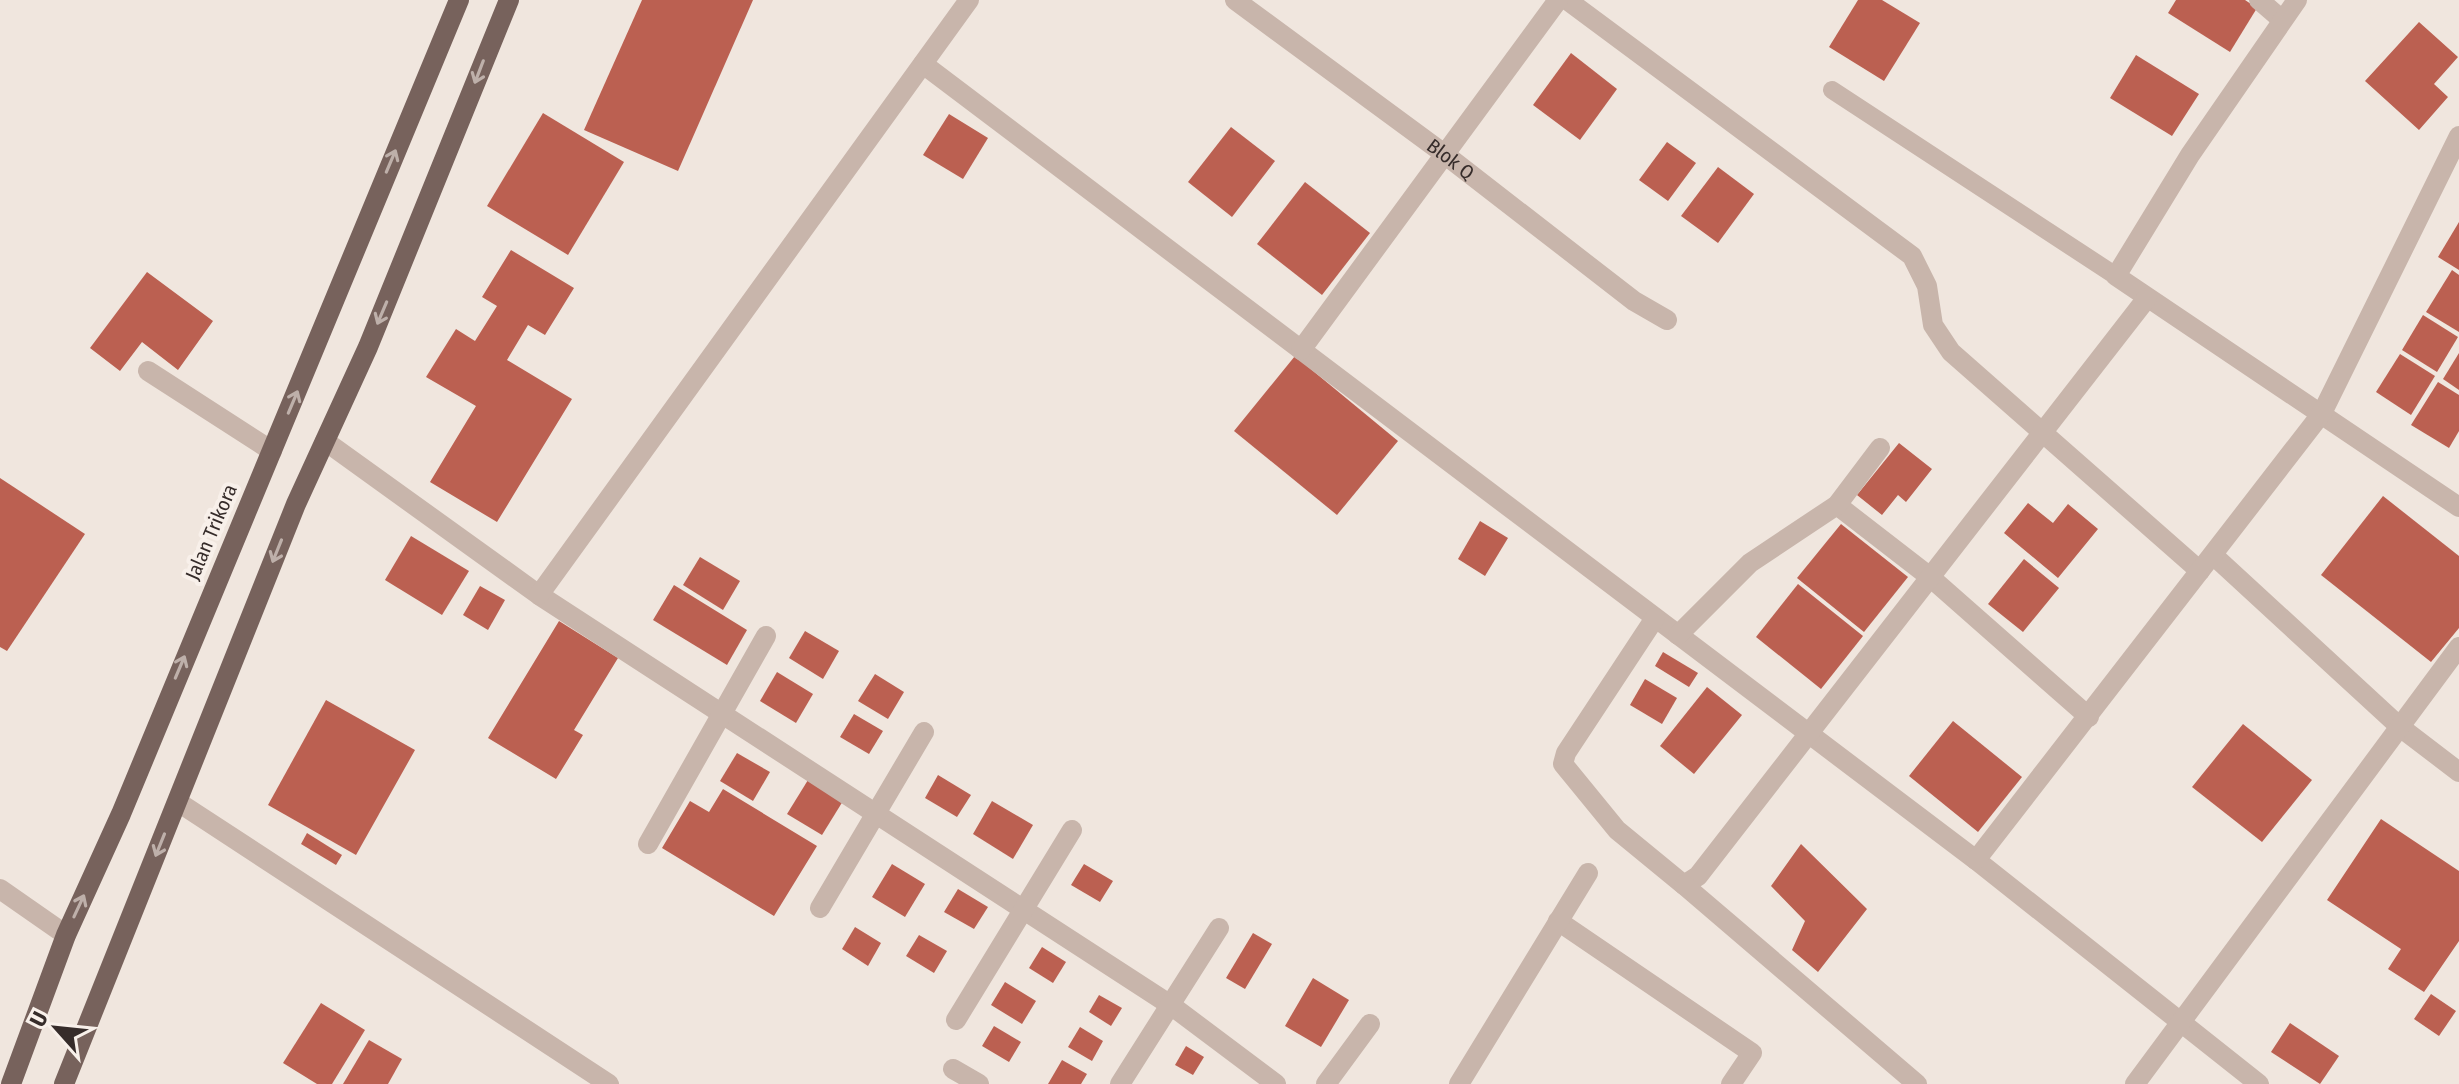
<svg xmlns="http://www.w3.org/2000/svg" width="2459" height="1084" font-family="'Fira Sans Condensed',sans-serif">
	<style>
		.building { fill: #bb6051 }
		.lines { fill: none; stroke-linecap: round; stroke-linejoin: round }
		.service { stroke: #c8b5ab; stroke-width: 18 }
		.minor { stroke: #c8b5ab; stroke-width: 20 }
		.primary { stroke: #77625c; stroke-width: 20 }
		.oneway { stroke: #beb0aa }
		.labels { text-anchor: middle; dominant-baseline: central; stroke-width: 8; stroke-linejoin: round; paint-order: stroke }
		.street-label { font-size: 20px; fill: #362c2a; stroke: #f8f0ea }
	</style>
	<rect width="100%" height="100%" fill="#f0e6de"/>
	<g class="building">
		<path d="M 642,0 L 753,0 L 678,171 L 584,130 Z"/>
		<path d="M 1858,0 L 1882,0 L 1920,23 L 1884,81 L 1829,47 Z"/>
		<path d="M 2176,0 L 2245,0 L 2257,8 L 2230,52 L 2168,13 Z"/>
		<path d="M 2419,22 L 2458,57 L 2434,84 L 2448,97 L 2419,130 L 2365,81 Z"/>
		<path d="M 1571,53 L 1617,89 L 1580,140 L 1533,105 Z"/>
		<path d="M 2136,55 L 2199,94 L 2172,136 L 2110,98 Z"/>
		<path d="M 543,113 L 624,162 L 568,255 L 487,206 Z"/>
		<path d="M 949,114 L 988,138 L 963,179 L 923,155 Z"/>
		<path d="M 1231,127 L 1275,161 L 1232,217 L 1188,182 Z"/>
		<path d="M 1667,142 L 1696,163 L 1668,201 L 1639,180 Z"/>
		<path d="M 1718,167 L 1754,194 L 1718,243 L 1681,216 Z"/>
		<path d="M 1305,182 L 1370,233 L 1322,295 L 1257,244 Z"/>
		<path d="M 2459,222 L 2459,270 L 2438,257 Z"/>
		<path d="M 511,250 L 574,288 L 545,335 L 528,325 L 507,360 L 572,399 L 497,522 L 430,482 L 476,406 L 426,377 L 456,329 L 475,341 L 497,306 L 482,297 Z"/>
		<path d="M 2452,270 L 2459,275 L 2459,332 L 2426,312 Z"/>
		<path d="M 147,272 L 213,321 L 178,370 L 142,342 L 120,371 L 90,348 Z"/>
		<path d="M 2423,315 L 2458,337 L 2437,372 L 2402,350 Z"/>
		<path d="M 2459,353 L 2459,390 L 2443,379 Z"/>
		<path d="M 2400,354 L 2435,376 L 2411,415 L 2376,392 Z"/>
		<path d="M 1295,356 L 1398,441 L 1337,515 L 1234,431 Z"/>
		<path d="M 2438,382 L 2459,395 L 2459,431 L 2449,448 L 2411,425 Z"/>
		<path d="M 1899,443 L 1932,469 L 1906,502 L 1898,495 L 1882,515 L 1857,495 Z"/>
		<path d="M 0,478 L 85,534 L 7,651 L 0,647 Z"/>
		<path d="M 2383,496 L 2459,556 L 2459,628 L 2431,662 L 2321,575 Z"/>
		<path d="M 2028,503 L 2053,523 L 2068,504 L 2098,529 L 2058,578 L 2004,533 Z"/>
		<path d="M 1480,521 L 1508,538 L 1485,576 L 1458,559 Z"/>
		<path d="M 1841,524 L 1908,577 L 1864,632 L 1797,578 Z"/>
		<path d="M 411,536 L 469,571 L 442,615 L 385,580 Z"/>
		<path d="M 700,557 L 740,581 L 723,610 L 683,585 Z"/>
		<path d="M 2024,559 L 2059,588 L 2023,632 L 1988,604 Z"/>
		<path d="M 1798,584 L 1863,636 L 1821,689 L 1756,637 Z"/>
		<path d="M 674,585 L 747,630 L 727,665 L 653,620 Z"/>
		<path d="M 480,586 L 505,600 L 488,630 L 463,615 Z"/>
		<path d="M 559,621 L 618,658 L 574,730 L 583,735 L 556,779 L 488,738 Z"/>
		<path d="M 805,631 L 839,651 L 823,679 L 789,658 Z"/>
		<path d="M 1663,652 L 1698,673 L 1689,687 L 1655,666 Z"/>
		<path d="M 777,672 L 813,694 L 796,723 L 760,701 Z"/>
		<path d="M 875,674 L 904,692 L 888,719 L 858,701 Z"/>
		<path d="M 1645,679 L 1677,698 L 1662,724 L 1630,705 Z"/>
		<path d="M 1707,687 L 1742,715 L 1694,774 L 1660,746 Z"/>
		<path d="M 326,700 L 415,750 L 356,855 L 268,805 Z"/>
		<path d="M 854,714 L 883,731 L 869,754 L 840,737 Z"/>
		<path d="M 1953,721 L 2022,777 L 1978,832 L 1909,776 Z"/>
		<path d="M 2243,724 L 2312,780 L 2262,842 L 2192,787 Z"/>
		<path d="M 737,753 L 770,772 L 753,801 L 720,781 Z"/>
		<path d="M 938,775 L 971,795 L 957,817 L 925,798 Z"/>
		<path d="M 808,780 L 843,801 L 822,835 L 787,814 Z"/>
		<path d="M 723,789 L 817,846 L 774,916 L 662,848 L 690,801 L 709,812 Z"/>
		<path d="M 992,801 L 1033,825 L 1013,859 L 973,834 Z"/>
		<path d="M 2381,819 L 2459,871 L 2459,941 L 2424,992 L 2388,969 L 2401,949 L 2327,900 Z"/>
		<path d="M 307,833 L 342,855 L 336,865 L 301,844 Z"/>
		<path d="M 1801,844 L 1867,909 L 1818,972 L 1792,950 L 1805,921 L 1771,886 Z"/>
		<path d="M 892,864 L 925,884 L 905,917 L 872,897 Z"/>
		<path d="M 1084,864 L 1113,881 L 1100,902 L 1071,885 Z"/>
		<path d="M 958,889 L 988,907 L 974,929 L 944,912 Z"/>
		<path d="M 855,927 L 881,943 L 868,966 L 842,949 Z"/>
		<path d="M 1253,933 L 1272,944 L 1245,989 L 1226,978 Z"/>
		<path d="M 919,935 L 947,951 L 934,973 L 906,956 Z"/>
		<path d="M 1042,947 L 1066,962 L 1053,983 L 1029,968 Z"/>
		<path d="M 1313,978 L 1349,1000 L 1321,1047 L 1285,1026 Z"/>
		<path d="M 1005,982 L 1036,1001 L 1022,1024 L 991,1005 Z"/>
		<path d="M 2431,994 L 2456,1011 L 2439,1036 L 2414,1019 Z"/>
		<path d="M 1099,995 L 1122,1008 L 1111,1026 L 1089,1012 Z"/>
		<path d="M 321,1003 L 365,1030 L 332,1084 L 317,1084 L 283,1063 Z"/>
		<path d="M 2290,1023 L 2339,1056 L 2320,1084 L 2271,1052 Z"/>
		<path d="M 994,1026 L 1021,1042 L 1009,1062 L 982,1046 Z"/>
		<path d="M 1080,1027 L 1103,1041 L 1092,1061 L 1068,1047 Z"/>
		<path d="M 369,1040 L 402,1059 L 388,1084 L 343,1084 Z"/>
		<path d="M 1186,1046 L 1204,1057 L 1193,1075 L 1175,1065 Z"/>
		<path d="M 1062,1060 L 1087,1074 L 1081,1084 L 1048,1084 Z"/>
	</g>
	<g class="lines">
		<path class="service" d="M 1832,90 L 2116,276"/>
		<g class="minor">
			<path id="s1" d="M 1235,0 L 1443,153 L 1634,301 L 1667,320"/>
			<path d="M 1567,0 L 1912,256 L 1927,286 L 1933,325 L 1951,352 L 2200,571"/>
			<path d="M 2259,0 L 2281,19"/>
			<path d="M 2297,0 L 2190,155 L 2116,276 L 2459,507"/>
			<path d="M 923,64 L 1976,860 L 2259,1084"/>
			<path d="M 1301,350 L 1558,0"/>
			<path d="M 148,371 L 272,451"/>
			<path d="M 325,441 L 539,595 L 1172,1006 L 1276,1084"/>
			<path d="M 1837,505 L 1930,577 L 2089,717"/>
			<path d="M 2213,555 L 2400,727 L 2459,772"/>
			<path d="M 539,595 L 969,0"/>
			<path d="M 1655,618 L 1566,753 L 1563,764 L 1617,830 L 1684,885 L 1698,876 L 2147,298"/>
			<path d="M 1678,635 L 1750,563 L 1837,505 L 1880,448"/>
			<path d="M 178,802 L 609,1084"/>
			<path d="M 648,844 L 766,636"/>
			<path d="M 1976,860 L 2322,413 L 2459,136"/>
			<path d="M 1684,885 L 1917,1084"/>
			<path d="M 0,889 L 66,935"/>
			<path d="M 820,908 L 924,732"/>
			<path d="M 1558,921 L 1752,1053 L 1731,1084"/>
			<path d="M 956,1020 L 1072,830"/>
			<path d="M 953,1069 L 979,1084"/>
			<path d="M 1120,1084 L 1219,928"/>
			<path d="M 1326,1084 L 1370,1024"/>
			<path d="M 1459,1084 L 1588,873"/>
			<path d="M 2135,1084 L 2459,647"/>
		</g>
		<g class="primary">
			<path d="M 11,1084 L 66,935 L 121,814 L 459,0"/>
			<path d="M 64,1084 L 296,504 L 368,347 L 509,0"/>
		</g>
	</g>
	<defs><path id="oneway-shaft" d="M-6 0H5M1.5-3L5.5 0L1.5 3" fill="none" stroke-width="1.6" stroke-linecap="round" stroke-linejoin="round" transform="scale(2)"/></defs>
	<g class="oneway">
		<use href="#oneway-shaft" transform="translate(479 72) rotate(111)"/>
		<use href="#oneway-shaft" transform="translate(391 161) rotate(-67)"/>
		<use href="#oneway-shaft" transform="translate(382 313) rotate(113)"/>
		<use href="#oneway-shaft" transform="translate(293 402) rotate(-67)"/>
		<use href="#oneway-shaft" transform="translate(277 551) rotate(112)"/>
		<use href="#oneway-shaft" transform="translate(180 667) rotate(-67)"/>
		<use href="#oneway-shaft" transform="translate(160 845) rotate(112)"/>
		<use href="#oneway-shaft" transform="translate(79 906) rotate(-65)"/>
	</g>
	<g class="labels">
		<g class="street-label">
			<text stroke="none"><textPath href="#s1" startOffset="268">Blok Q</textPath></text>
			<text transform="translate(211 532) rotate(-67)">Jalan Trikora</text>
		</g>
	</g>
	<g transform="translate(56 1028) rotate(297)" stroke="#f8f0ea" stroke-width="6" paint-order="stroke">
	<path d="M0-6L14 30L0 20L-14 30Z" fill="#362c2a"/>
	<text y="-12" font-size="22" font-weight="bold" text-anchor="middle" fill="#362c2a">U</text>
	</g>
</svg>
